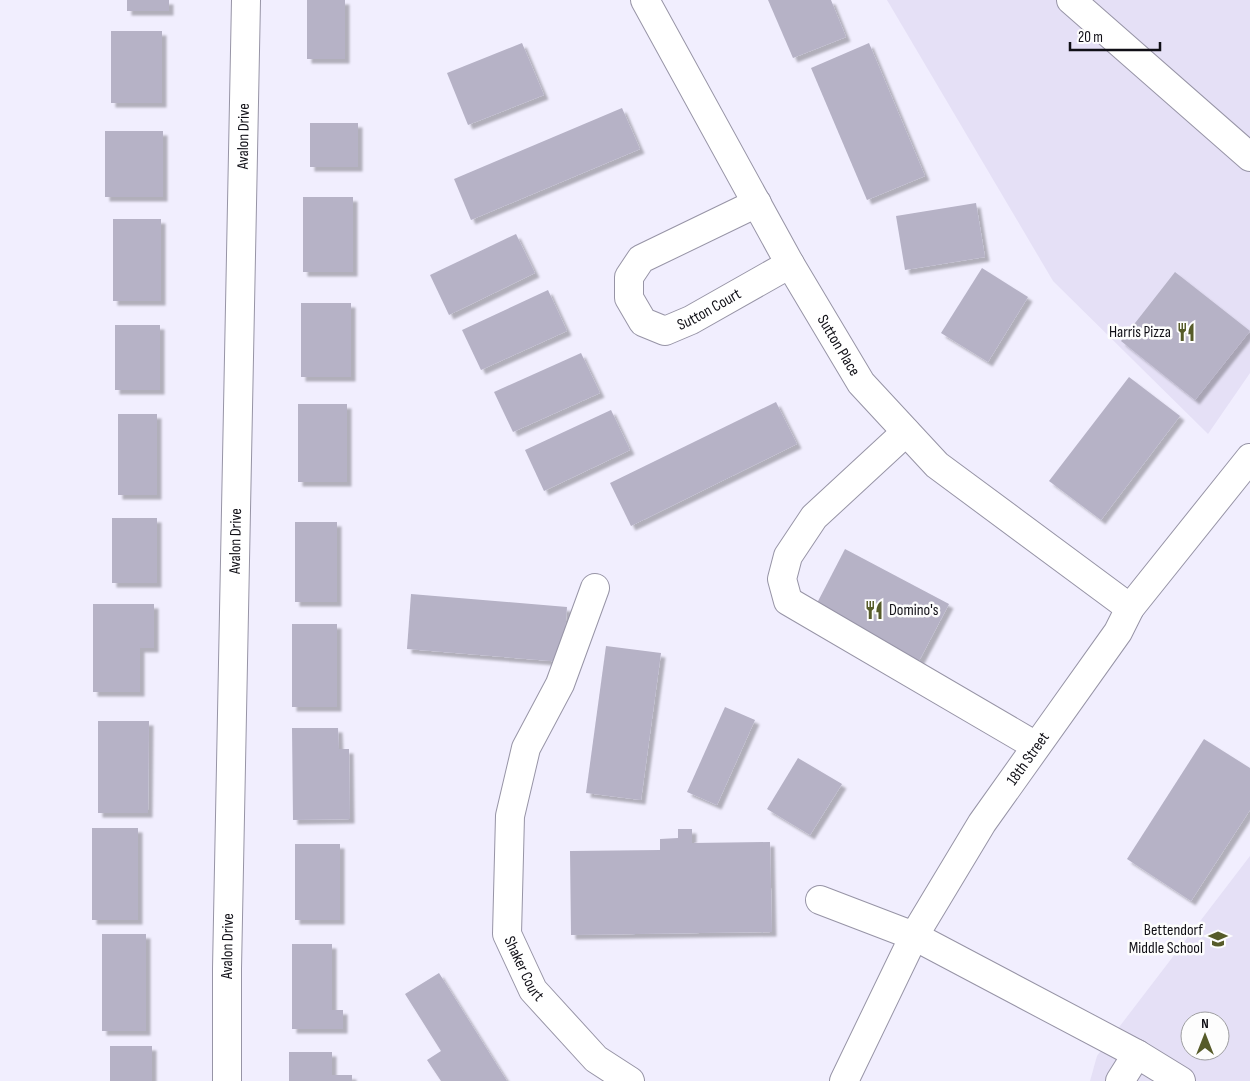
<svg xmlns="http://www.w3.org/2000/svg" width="1250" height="1081" font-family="'Sofia Sans Condensed',sans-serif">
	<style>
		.built { fill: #e5e0f6; fill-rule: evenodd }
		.building { fill: #b6b2c6; filter: url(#shadow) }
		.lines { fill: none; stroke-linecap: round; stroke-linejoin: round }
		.minor-casing { stroke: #9794a6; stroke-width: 30 }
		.minor { stroke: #fff; stroke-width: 28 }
		.labels { text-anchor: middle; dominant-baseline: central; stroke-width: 5; stroke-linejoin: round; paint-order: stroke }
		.street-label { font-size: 16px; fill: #100f16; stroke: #fdfdfd }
		.poi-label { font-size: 16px; fill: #100f16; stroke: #fdfdfd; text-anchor: end }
	</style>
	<defs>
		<filter id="shadow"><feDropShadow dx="4.5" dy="4.5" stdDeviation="1" flood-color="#0004"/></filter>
	</defs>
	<rect width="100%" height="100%" fill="#f1eefe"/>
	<g class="built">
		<path d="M 887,0 L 1250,0 L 1250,373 L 1208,434 L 1053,281 Z"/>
		<path d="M 1250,856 L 1250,1081 L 1090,1081 L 1097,1056 ZM 1190,1021 L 1220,1021 L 1220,1051 L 1190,1051 Z"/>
	</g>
	<g class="building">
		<rect x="127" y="0" width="42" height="11"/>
		<rect x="307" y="0" width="38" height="59"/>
		<path d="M 768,0 L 831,0 L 846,37 L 793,58 Z"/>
		<rect x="111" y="31" width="51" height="72"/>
		<path d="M 522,43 L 544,95 L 468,125 L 447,73 Z"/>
		<path d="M 869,43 L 925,176 L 867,200 L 811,68 Z"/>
		<path d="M 622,108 L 640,149 L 471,220 L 454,179 Z"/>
		<rect x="310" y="123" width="48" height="44"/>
		<rect x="105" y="131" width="58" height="66"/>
		<rect x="303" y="197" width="50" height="75"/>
		<path d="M 976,203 L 985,257 L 905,270 L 896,216 Z"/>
		<rect x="113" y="219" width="48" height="82"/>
		<path d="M 516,234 L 535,273 L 449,315 L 430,275 Z"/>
		<path d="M 982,268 L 1028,297 L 988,362 L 941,333 Z"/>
		<path d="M 1175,272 L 1250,331 L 1195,400 L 1121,341 Z"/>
		<path d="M 548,290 L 567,331 L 481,370 L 462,330 Z"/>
		<rect x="301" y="303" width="50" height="74"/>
		<rect x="115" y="325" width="45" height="65"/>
		<path d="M 581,353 L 600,393 L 513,432 L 494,392 Z"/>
		<path d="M 1129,377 L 1180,416 L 1101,520 L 1049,481 Z"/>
		<path d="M 776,402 L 797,444 L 631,526 L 610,483 Z"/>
		<rect x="298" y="404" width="49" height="78"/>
		<path d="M 611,410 L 630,450 L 544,491 L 525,450 Z"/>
		<rect x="118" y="414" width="39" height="81"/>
		<rect x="112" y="518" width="45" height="65"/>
		<rect x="295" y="522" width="42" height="80"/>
		<path d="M 845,549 L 949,604 L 919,661 L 815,607 Z"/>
		<path d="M 411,594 L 567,607 L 563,662 L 407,649 Z"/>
		<path d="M 93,604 L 154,604 L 154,648 L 140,648 L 140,692 L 93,692 Z"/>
		<rect x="292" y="624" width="45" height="83"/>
		<path d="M 606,646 L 661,653 L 641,800 L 586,793 Z"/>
		<path d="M 725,707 L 755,720 L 717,805 L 687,792 Z"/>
		<path d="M 98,721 L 149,721 L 148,813 L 98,813 Z"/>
		<path d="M 292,728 L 338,728 L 339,749 L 349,749 L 350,819 L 293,820 Z"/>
		<path d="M 1204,739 L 1250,768 L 1250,810 L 1191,901 L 1127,859 Z"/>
		<path d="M 798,758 L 842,784 L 810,835 L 767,809 Z"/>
		<rect x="92" y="828" width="46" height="92"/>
		<path d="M 678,829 L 692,829 L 692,843 L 770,842 L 772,932 L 571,935 L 570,851 L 660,850 L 660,839 L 678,838 Z"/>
		<rect x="295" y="844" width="45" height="76"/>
		<rect x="102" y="934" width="44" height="97"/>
		<path d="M 292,944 L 332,944 L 332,1010 L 343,1010 L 343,1029 L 292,1029 Z"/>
		<path d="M 439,973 L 507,1081 L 441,1081 L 427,1060 L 441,1051 L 405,994 Z"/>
		<rect x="110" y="1046" width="42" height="35"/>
		<path d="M 289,1052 L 332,1052 L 332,1075 L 352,1075 L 352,1081 L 289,1081 Z"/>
	</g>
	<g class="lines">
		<g class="minor-casing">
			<g id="minor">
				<path id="s1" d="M 645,0 L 790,264 L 861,383 L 937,465 L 1130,608"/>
				<path d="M 1071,0 L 1250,157"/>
				<path id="s2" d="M 757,203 L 641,259 L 629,277 L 629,298 L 643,322 L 665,331 L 691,320 L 790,264"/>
				<path d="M 906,432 L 814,517 L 788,556 L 782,579 L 788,601 L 1036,746"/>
				<path id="s3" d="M 595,588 L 560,684 L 526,748 L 510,816 L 507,934 L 533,990 L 596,1059 L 630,1081"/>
				<path d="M 820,900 L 914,936 L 1137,1054 L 1181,1081"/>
				<path id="s4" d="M 227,1081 L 227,969 L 246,0"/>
				<path id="s5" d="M 844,1081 L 914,936 L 982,823 L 1118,632 L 1130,608 L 1250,458"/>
				<path d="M 1120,1081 L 1137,1054"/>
			</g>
		</g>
		<use href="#minor" class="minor"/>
	</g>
	<defs>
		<g id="restaurant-bare" transform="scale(1.5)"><path d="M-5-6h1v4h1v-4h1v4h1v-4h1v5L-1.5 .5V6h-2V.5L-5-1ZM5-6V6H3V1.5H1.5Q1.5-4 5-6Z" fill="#565b29" stroke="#fdfdfd" stroke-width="2.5" paint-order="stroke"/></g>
		<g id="school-bare" transform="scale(1.5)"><path d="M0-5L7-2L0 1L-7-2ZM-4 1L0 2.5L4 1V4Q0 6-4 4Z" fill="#565b29" stroke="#fdfdfd" stroke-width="2.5" paint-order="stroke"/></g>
	</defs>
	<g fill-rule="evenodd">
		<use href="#restaurant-bare" x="1186" y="332"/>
		<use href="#restaurant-bare" x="874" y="610"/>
		<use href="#school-bare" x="1218" y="939"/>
	</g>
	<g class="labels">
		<g class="street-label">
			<text stroke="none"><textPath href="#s4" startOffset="945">Avalon Drive</textPath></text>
			<text stroke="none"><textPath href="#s2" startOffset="272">Sutton Court</textPath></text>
			<text stroke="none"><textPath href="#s1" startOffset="396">Sutton Place</textPath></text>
			<text stroke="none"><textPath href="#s4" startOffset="540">Avalon Drive</textPath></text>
			<text stroke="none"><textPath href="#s5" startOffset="372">18th Street</textPath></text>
			<text stroke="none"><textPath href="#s4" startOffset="135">Avalon Drive</textPath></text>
			<text stroke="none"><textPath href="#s3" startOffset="401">Shaker Court</textPath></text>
		</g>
		<g class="poi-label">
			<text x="1171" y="332">Harris Pizza</text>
			<text x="889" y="610" text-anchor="start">Domino's</text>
			<text x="1203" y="930">Bettendorf<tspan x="1203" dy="18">Middle School</tspan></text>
		</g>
	</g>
	<g transform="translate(1205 1036)"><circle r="24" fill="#fdfdfd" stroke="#9e9ea1"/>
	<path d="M0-4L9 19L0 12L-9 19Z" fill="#565b29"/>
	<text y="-8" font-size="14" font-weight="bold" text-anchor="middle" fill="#100f16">N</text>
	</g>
	<path d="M1070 42v8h90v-8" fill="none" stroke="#100f16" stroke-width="2.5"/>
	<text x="1078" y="42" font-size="15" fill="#100f16" stroke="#fdfdfd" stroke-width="4" paint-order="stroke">20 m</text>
</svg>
